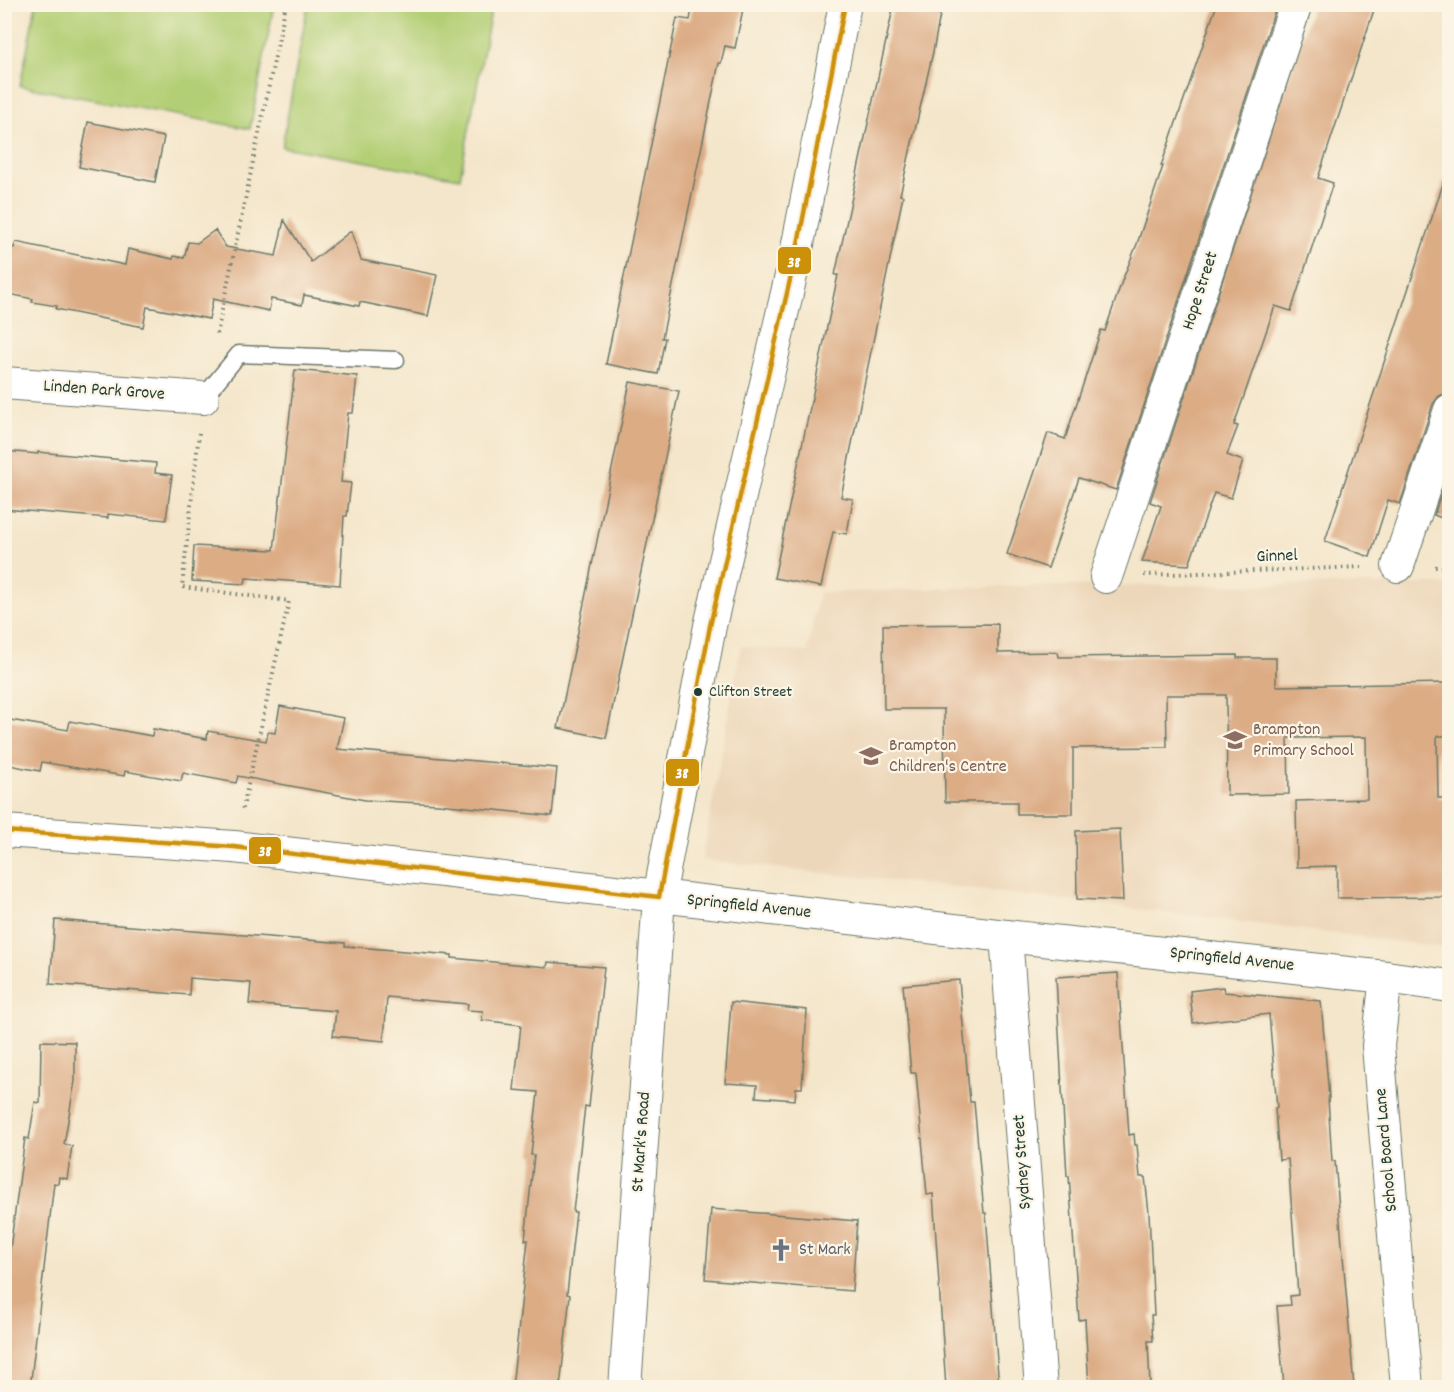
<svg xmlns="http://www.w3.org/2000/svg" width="1454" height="1392" font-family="Dekko,sans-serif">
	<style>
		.built { fill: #edd7ba }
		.green { fill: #b3cf76; stroke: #698655; stroke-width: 1.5 }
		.building { fill: #dcac85 }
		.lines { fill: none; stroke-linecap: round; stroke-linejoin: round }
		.lane-casing { stroke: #6a7869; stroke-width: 19 }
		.street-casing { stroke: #6a7869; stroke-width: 34 }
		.path { stroke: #6a7869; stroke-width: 4; stroke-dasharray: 1.5 4.5; stroke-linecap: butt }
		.lane { stroke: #fff; stroke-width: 16 }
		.street { stroke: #fff; stroke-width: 32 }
		.bus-1-casing { stroke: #fcf5e5; stroke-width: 9 }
		.bus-1 { stroke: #cc910a; stroke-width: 4.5 }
		.bus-dot { fill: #1f3d34; stroke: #fcf5e5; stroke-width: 2 }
		.labels { text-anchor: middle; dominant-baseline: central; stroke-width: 4.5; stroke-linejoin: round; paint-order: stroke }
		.bus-label { font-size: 16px; fill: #1f3d34; stroke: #fcf5e5; text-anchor: start }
		.street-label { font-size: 18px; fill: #1f3d34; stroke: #fcf5e5 }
		.education-label { font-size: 18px; fill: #785e54; stroke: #fcf5e5; text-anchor: start }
		.worship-label { font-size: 18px; fill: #5b616d; stroke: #fcf5e5; text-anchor: start }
		.line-badge { stroke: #fcf5e5; stroke-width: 2 }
		.badge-label { font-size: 16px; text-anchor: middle; font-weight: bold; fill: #fff }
	</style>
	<rect width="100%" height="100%" fill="#fcf5e5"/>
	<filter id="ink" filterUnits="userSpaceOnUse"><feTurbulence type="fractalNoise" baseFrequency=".0167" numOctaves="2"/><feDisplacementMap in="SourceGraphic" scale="12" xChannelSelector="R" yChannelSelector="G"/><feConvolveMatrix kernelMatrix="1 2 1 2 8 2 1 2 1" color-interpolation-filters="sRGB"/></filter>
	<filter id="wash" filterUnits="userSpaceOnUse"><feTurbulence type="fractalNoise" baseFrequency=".008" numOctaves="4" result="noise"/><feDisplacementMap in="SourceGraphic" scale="24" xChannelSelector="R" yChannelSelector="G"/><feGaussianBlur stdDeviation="1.35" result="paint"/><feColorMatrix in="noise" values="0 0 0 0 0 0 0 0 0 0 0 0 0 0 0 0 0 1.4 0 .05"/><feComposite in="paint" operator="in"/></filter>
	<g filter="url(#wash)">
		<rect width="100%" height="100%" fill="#f4e6cb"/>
		<path class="built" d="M 1449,584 L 1449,948 L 1023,895 L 702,860 L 741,646 L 807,652 L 819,593 L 1018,586 Z"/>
		<g class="green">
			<path d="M 36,4 L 274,5 L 250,129 L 20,86 Z"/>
			<path d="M 308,4 L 492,5 L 460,178 L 282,147 Z"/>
		</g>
		<g id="blocks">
			<g class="building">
				<path d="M 693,4 L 744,4 L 735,48 L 725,46 L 721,63 L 719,63 L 662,338 L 665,338 L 658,374 L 606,364 L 677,18 L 690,20 Z"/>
				<path d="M 894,4 L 942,4 L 933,52 L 900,195 L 903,196 L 841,497 L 853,499 L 847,534 L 833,532 L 821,587 L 774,578 L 838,275 L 835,275 Z"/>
				<path d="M 1217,4 L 1277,4 L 1116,490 L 1079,478 L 1048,568 L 1007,554 L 1048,433 L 1065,439 L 1101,330 L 1105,331 L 1122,281 L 1137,244 L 1163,166 L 1161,166 Z"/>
				<path d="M 1313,4 L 1376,4 L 1318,178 L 1333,183 L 1291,311 L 1275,306 L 1244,396 L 1234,425 L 1238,426 L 1227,455 L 1243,461 L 1231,498 L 1214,493 L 1189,565 L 1142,562 L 1161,506 L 1150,502 Z"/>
				<path d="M 88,122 L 164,137 L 155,182 L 79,167 Z"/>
				<path d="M 1444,181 L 1449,182 L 1449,392 L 1439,396 L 1433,404 L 1400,504 L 1388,500 L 1370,557 L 1325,541 Z"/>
				<path d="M 284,220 L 311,262 L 351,231 L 361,260 L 437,275 L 428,316 L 360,302 L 359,306 L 304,295 L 302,305 L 271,299 L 269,311 L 213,299 L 209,319 L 147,307 L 143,327 L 56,309 L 57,306 L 32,302 L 33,299 L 4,293 L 4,246 L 14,248 L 16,242 L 125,265 L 128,249 L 173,259 L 174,256 L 184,258 L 188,242 L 197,243 L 215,230 L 226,247 L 276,256 Z"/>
				<path d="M 295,370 L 357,376 L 353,413 L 348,413 L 341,482 L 351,483 L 347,516 L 344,516 L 340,585 L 246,578 L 245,584 L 192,581 L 194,546 L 274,550 Z"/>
				<path d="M 630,382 L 679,391 L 606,738 L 558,728 Z"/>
				<path d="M 4,451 L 38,454 L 38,452 L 156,463 L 155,473 L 172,475 L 166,520 L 108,514 L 108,518 L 4,509 Z"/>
				<path d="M 1449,468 L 1449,521 L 1434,515 Z"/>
				<path d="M 998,624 L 998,653 L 1058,652 L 1059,657 L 1237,655 L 1237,658 L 1276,658 L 1276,686 L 1449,683 L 1449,736 L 1437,736 L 1438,798 L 1449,798 L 1449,897 L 1337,898 L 1337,866 L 1297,867 L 1296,801 L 1367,799 L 1366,737 L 1288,738 L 1289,794 L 1227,795 L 1226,695 L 1166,695 L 1167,747 L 1073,748 L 1073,814 L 1017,814 L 1017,802 L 945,802 L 944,709 L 884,709 L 883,625 Z"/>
				<path d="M 280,706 L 344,718 L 337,749 L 557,768 L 552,816 L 438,804 L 365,800 L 238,776 L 236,783 L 183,773 L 181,781 L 125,771 L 124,776 L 42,762 L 40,771 L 4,764 L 4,719 L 68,730 L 70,721 L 152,736 L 153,729 L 207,739 L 208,731 L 266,741 L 268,732 L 275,733 Z"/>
				<path d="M 1120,829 L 1123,901 L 1077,899 L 1076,831 Z"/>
				<path d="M 55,920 L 345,943 L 345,946 L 452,955 L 452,958 L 547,967 L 548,962 L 604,967 L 589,1107 L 585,1106 L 573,1212 L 576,1212 L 567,1294 L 570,1295 L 560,1388 L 512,1388 L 528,1240 L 525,1240 L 534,1155 L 531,1155 L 538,1092 L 514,1090 L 521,1025 L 482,1020 L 483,1011 L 467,1010 L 468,1004 L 387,997 L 384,1041 L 333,1036 L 336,1011 L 249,1004 L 251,983 L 190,978 L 189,995 L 50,984 Z"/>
				<path d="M 1118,973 L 1129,1135 L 1134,1134 L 1135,1145 L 1137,1145 L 1140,1177 L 1145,1177 L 1149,1213 L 1154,1315 L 1151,1315 L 1153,1341 L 1148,1341 L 1150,1386 L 1089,1388 L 1085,1319 L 1079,1320 L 1069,1176 L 1067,1176 L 1064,1125 L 1056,977 Z"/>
				<path d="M 959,980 L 970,1102 L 974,1102 L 984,1213 L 986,1213 L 999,1388 L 946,1388 L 933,1194 L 927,1195 L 916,1073 L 911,1073 L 903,985 Z"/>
				<path d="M 1223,987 L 1224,992 L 1321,1001 L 1329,1098 L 1328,1098 L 1330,1130 L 1332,1161 L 1335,1161 L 1354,1387 L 1284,1387 L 1277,1306 L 1291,1305 L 1290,1296 L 1298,1295 L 1288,1159 L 1279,1160 L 1275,1108 L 1277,1108 L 1269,1014 L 1193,1023 L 1190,991 Z"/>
				<path d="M 731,1002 L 807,1010 L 802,1088 L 796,1088 L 795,1100 L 756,1097 L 757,1085 L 725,1083 Z"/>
				<path d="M 41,1041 L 75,1042 L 75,1081 L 64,1144 L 72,1146 L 67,1179 L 59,1177 L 58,1184 L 54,1183 L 30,1388 L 4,1388 L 4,1293 L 25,1138 L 29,1139 L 35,1102 L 40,1103 Z"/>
				<path d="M 711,1209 L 857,1221 L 852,1291 L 705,1279 Z"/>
			</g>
		</g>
	</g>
	<g filter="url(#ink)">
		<use href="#blocks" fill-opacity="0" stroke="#6a7869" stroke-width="1.5"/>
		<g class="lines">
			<g class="lane-casing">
				<path id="lane" d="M 203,398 L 239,354 L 396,360"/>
			</g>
			<g class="street-casing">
				<g id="street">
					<path d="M 4,383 L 203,398"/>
					<path d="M 1398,566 L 1450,410"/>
					<path d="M 1106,577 L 1296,4"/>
					<path d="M 4,831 L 234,847 L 1006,936 L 1386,977"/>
					<path d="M 1006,936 L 1041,1388"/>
					<path d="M 625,1388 L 659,897 L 710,626 L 796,254 L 845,4"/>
					<path d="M 1407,1388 L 1378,1046 L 1386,977 L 1450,986"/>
				</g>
			</g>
			<g class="path">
				<path d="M 217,334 L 286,4"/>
				<path d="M 199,433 L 182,587 L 289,601 L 242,812"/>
				<path d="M 1435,567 L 1450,567"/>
				<path d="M 1144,575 L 1362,567"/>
			</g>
			<use href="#lane" class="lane"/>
			<use href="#street" class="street"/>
			<g class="bus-1-casing">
				<path id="bus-1" d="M 4,831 L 234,847 L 659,897 L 710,626 L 796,254 L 845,4"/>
			</g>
			<use href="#bus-1" class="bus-1"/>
		</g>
	</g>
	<defs>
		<g id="school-bare" transform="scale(1.8)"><path d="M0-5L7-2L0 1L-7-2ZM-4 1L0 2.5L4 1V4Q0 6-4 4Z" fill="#8d6e63" stroke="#fcf5e5" stroke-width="2.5" paint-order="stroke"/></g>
		<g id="church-bare" transform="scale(1.8)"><path d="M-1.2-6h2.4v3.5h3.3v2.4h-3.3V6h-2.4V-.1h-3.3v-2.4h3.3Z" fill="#6b7280" stroke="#fcf5e5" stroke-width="2.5" paint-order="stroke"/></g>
	</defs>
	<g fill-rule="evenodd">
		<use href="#school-bare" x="1235" y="740"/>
		<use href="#school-bare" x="871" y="756"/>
		<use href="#church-bare" x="781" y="1250"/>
	</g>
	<circle class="bus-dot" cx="698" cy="692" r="5"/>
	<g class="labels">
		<g class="bus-label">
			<text x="709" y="692">Clifton Street</text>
		</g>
		<g class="street-label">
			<text transform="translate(1201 291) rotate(-72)">Hope Street</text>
			<text transform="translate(104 391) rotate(4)">Linden Park Grove</text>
			<text transform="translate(1277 557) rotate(-2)">Ginnel</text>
			<text transform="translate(749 907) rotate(6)">Springfield Avenue</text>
			<text transform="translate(1232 960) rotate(6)">Springfield Avenue</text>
			<text transform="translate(642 1142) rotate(-86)">St Mark's Road</text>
			<text transform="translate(1387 1150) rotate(-95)">School Board Lane</text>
			<text transform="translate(1023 1162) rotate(-94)">Sydney Street</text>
		</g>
		<g class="education-label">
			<text x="1253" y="730">Brampton<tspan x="1253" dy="21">Primary School</tspan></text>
			<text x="889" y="746">Brampton<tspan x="889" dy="21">Children's Centre</tspan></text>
		</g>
		<g class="worship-label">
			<text x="799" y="1250">St Mark</text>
		</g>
	</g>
	<g class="line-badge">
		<rect x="777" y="246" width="35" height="29" rx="6" fill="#cc910a"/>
		<rect x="665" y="758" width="35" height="29" rx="6" fill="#cc910a"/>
		<rect x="248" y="836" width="34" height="29" rx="6" fill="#cc910a"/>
	</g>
	<g class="badge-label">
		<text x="794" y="267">38</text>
		<text x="682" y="778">38</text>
		<text x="265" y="856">38</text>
	</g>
	<rect width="1454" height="1392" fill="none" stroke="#fcf5e5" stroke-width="24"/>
</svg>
